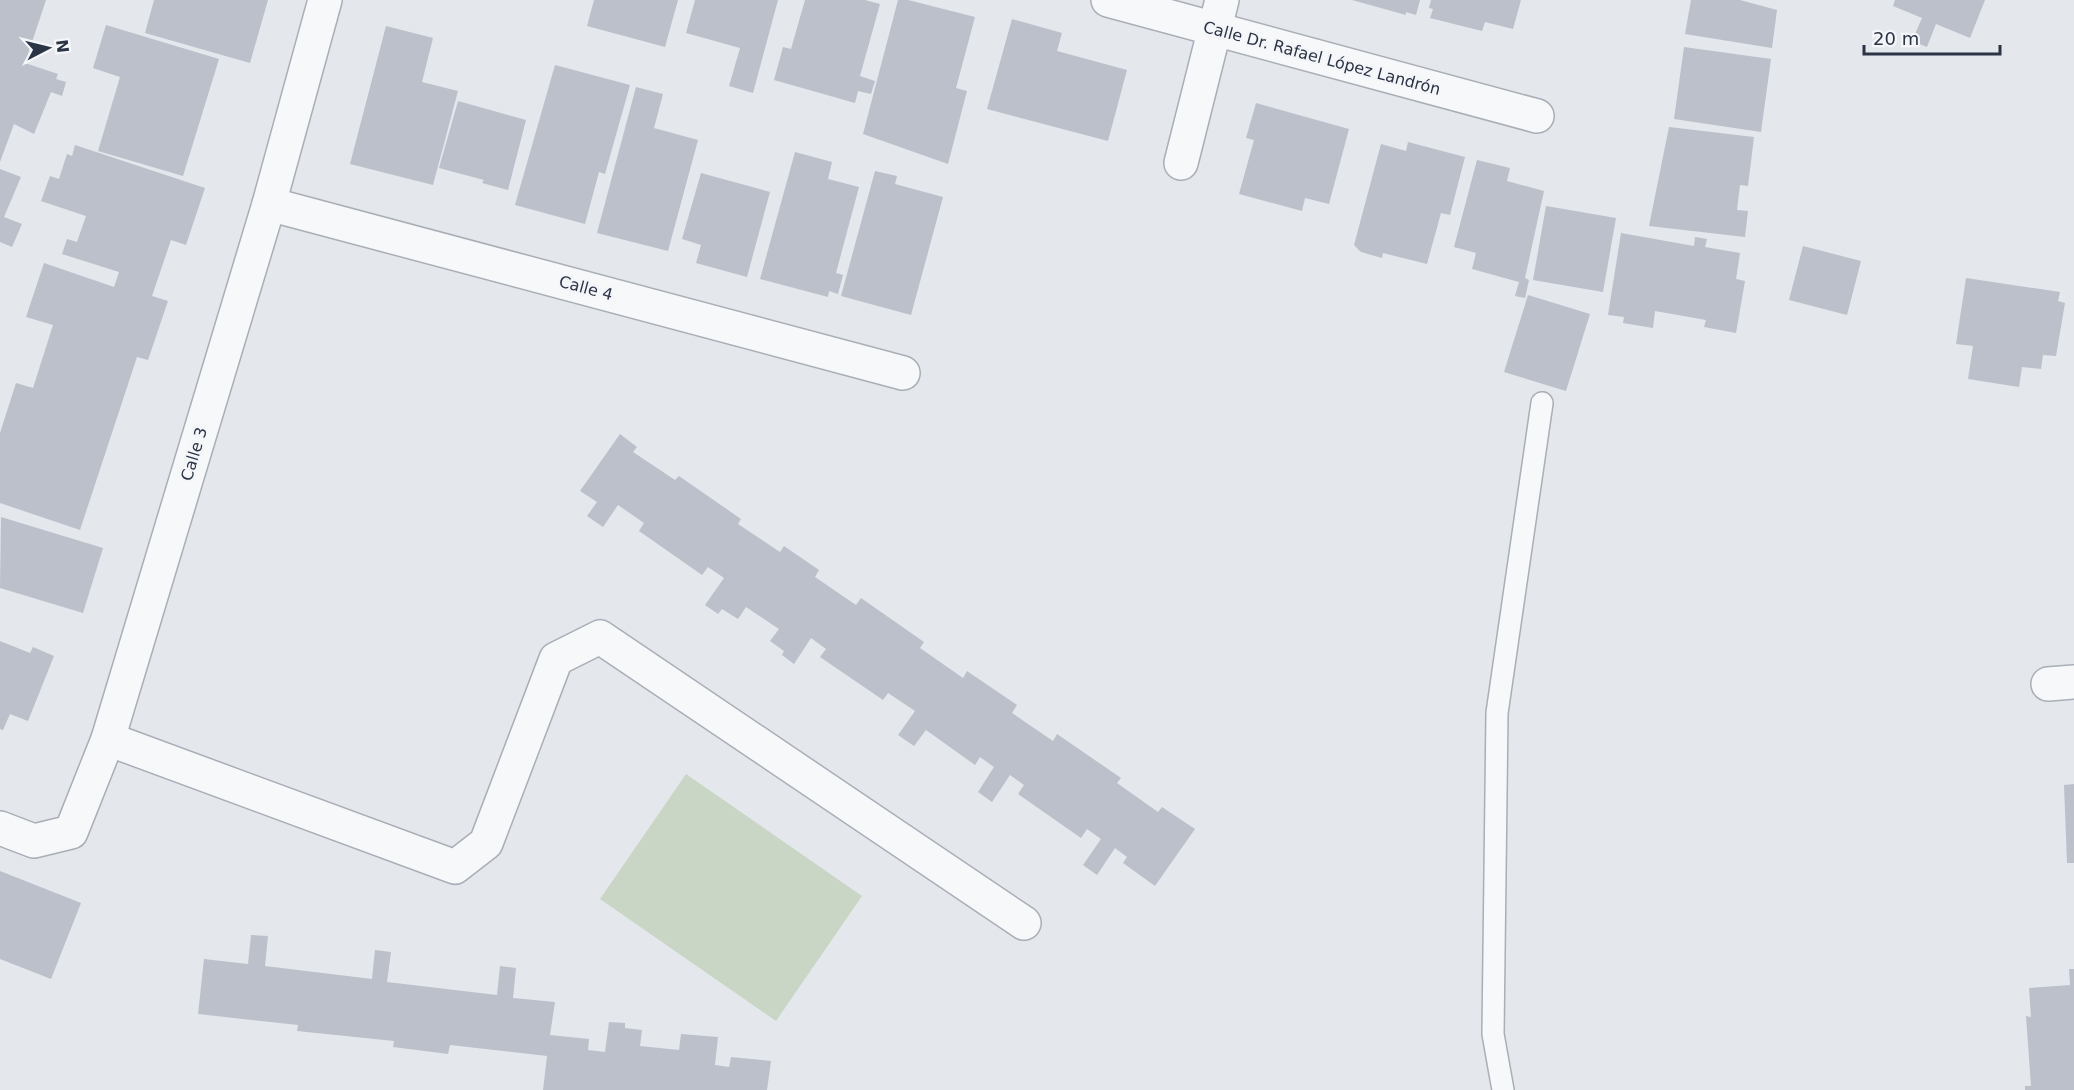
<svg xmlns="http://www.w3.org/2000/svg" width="2074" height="1090" font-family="'DejaVu Sans',sans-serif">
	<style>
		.green { fill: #c9d6c5 }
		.building { fill: #bbc0ca }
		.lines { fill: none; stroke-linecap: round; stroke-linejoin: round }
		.lane-casing { stroke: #a9aeb7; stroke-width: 24 }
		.street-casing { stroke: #a9aeb7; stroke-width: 36 }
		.lane { stroke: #f7f8fa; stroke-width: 21 }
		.street { stroke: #f7f8fa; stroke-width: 33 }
		.labels { text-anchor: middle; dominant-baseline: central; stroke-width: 5; stroke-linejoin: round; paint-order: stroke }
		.street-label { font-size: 16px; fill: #2b3445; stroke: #f4f6f9 }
	</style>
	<rect width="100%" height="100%" fill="#e4e7ec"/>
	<path class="green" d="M 686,774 L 862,896 L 776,1021 L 600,899 Z"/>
	<g class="building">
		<path d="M 0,0 L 46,0 L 25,63 L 58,74 L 56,79 L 66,82 L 62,96 L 51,92 L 34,134 L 14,124 L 0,162 Z"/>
		<path d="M 154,0 L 268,0 L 250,63 L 145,33 Z"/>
		<path d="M 594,0 L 678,0 L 665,47 L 587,26 Z"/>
		<path d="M 695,0 L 778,0 L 753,93 L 729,86 L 740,48 L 686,33 Z"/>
		<path d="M 805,0 L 865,0 L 880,4 L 860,76 L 875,81 L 871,94 L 858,91 L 855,103 L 774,80 L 783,47 L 791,49 Z"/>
		<path d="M 898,0 L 908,0 L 975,17 L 956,88 L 967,91 L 948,164 L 863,134 Z"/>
		<path d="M 1352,0 L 1420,0 L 1416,15 L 1406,12 L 1406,15 Z"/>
		<path d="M 1431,0 L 1521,0 L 1513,29 L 1485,22 L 1482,31 L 1430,18 L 1433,9 L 1429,8 Z"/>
		<path d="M 1691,0 L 1740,0 L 1777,10 L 1772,48 L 1685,34 Z"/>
		<path d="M 1895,0 L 1985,0 L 1970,38 L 1936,24 L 1927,47 L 1912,41 L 1922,18 L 1893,6 Z"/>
		<path d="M 1012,19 L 1062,33 L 1057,51 L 1127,70 L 1108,141 L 987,109 Z"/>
		<path d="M 106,25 L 219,59 L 183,176 L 98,151 L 120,77 L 93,68 Z"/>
		<path d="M 386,26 L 433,38 L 422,82 L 458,91 L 433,185 L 350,164 Z"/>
		<path d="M 1684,47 L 1771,59 L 1761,132 L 1674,119 Z"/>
		<path d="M 555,65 L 630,85 L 605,174 L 599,172 L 585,224 L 515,205 Z"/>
		<path d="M 636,87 L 663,94 L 654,128 L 698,140 L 668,251 L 597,233 Z"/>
		<path d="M 458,101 L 526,120 L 508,190 L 482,183 L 484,180 L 439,168 Z"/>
		<path d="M 1256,103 L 1349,129 L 1329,204 L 1305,198 L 1302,211 L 1239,194 L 1254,140 L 1246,138 Z"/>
		<path d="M 1669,127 L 1754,137 L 1748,186 L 1740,185 L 1737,210 L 1748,211 L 1745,237 L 1649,226 Z"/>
		<path d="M 1408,142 L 1465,157 L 1450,215 L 1441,213 L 1427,264 L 1383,253 L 1382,258 L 1361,252 L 1354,245 L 1381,144 L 1406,151 Z"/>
		<path d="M 75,145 L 205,188 L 186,245 L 171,240 L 152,296 L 168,301 L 148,360 L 137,357 L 80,530 L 0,503 L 0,433 L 16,383 L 33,388 L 53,325 L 26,317 L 44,263 L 114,287 L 119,272 L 62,254 L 67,239 L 77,242 L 86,216 L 41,201 L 50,176 L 59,179 L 67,154 L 72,156 Z"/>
		<path d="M 795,152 L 832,162 L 828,179 L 859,187 L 836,273 L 843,275 L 838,294 L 829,291 L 828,297 L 760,279 Z"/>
		<path d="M 1477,160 L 1510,168 L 1507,181 L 1544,191 L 1525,278 L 1529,280 L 1525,298 L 1515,296 L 1519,282 L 1472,269 L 1476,253 L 1454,247 Z"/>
		<path d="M 0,169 L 21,177 L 4,217 L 22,224 L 12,247 L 0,242 Z"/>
		<path d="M 875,171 L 897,176 L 895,184 L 943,197 L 911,315 L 841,296 Z"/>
		<path d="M 701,173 L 770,192 L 747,277 L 696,263 L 701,245 L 682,239 Z"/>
		<path d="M 1546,206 L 1616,218 L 1603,292 L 1533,280 Z"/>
		<path d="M 1621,233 L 1694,246 L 1695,237 L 1707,239 L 1705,247 L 1740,253 L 1736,279 L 1745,281 L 1736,333 L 1704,327 L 1706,320 L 1655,311 L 1653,328 L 1623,323 L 1624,317 L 1608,315 Z"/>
		<path d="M 1803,246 L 1861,261 L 1847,315 L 1789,300 Z"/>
		<path d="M 1966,278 L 2060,292 L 2058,301 L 2065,303 L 2056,356 L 2043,355 L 2041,369 L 2022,367 L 2019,387 L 1968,379 L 1973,346 L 1956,344 Z"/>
		<path d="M 1528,295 L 1590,314 L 1566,391 L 1504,372 Z"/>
		<path d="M 620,434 L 637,447 L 633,452 L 675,480 L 679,476 L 741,519 L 738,524 L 780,552 L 784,546 L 819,570 L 815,577 L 856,605 L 861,598 L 924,642 L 920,648 L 963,678 L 967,671 L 1017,705 L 1012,713 L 1053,741 L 1057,734 L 1121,778 L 1117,783 L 1158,812 L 1162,807 L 1195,829 L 1155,886 L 1123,863 L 1127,857 L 1115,848 L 1097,875 L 1083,865 L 1101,839 L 1087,829 L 1081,838 L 1018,794 L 1024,785 L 1010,775 L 992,802 L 978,792 L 994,767 L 980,757 L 975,765 L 926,730 L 914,746 L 898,735 L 915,711 L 888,693 L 883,700 L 820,657 L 826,649 L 811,638 L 794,664 L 782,655 L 784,651 L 770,641 L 779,629 L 746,607 L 738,619 L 722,609 L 718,614 L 705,605 L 724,578 L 708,567 L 702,575 L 639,531 L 644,523 L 618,505 L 603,527 L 587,516 L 597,502 L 580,491 Z"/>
		<path d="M 1,517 L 103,548 L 83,613 L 0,588 Z"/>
		<path d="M 0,641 L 30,653 L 33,647 L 54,656 L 28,721 L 10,714 L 3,730 L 0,729 Z"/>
		<path d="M 2074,784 L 2074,863 L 2067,863 L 2064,785 Z"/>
		<path d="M 0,871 L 81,903 L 51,979 L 0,959 Z"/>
		<path d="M 251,935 L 268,936 L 265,966 L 372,979 L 375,950 L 391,952 L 387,982 L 497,995 L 500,966 L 516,968 L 513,998 L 555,1002 L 550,1035 L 589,1039 L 588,1050 L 605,1052 L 609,1022 L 625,1023 L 625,1028 L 642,1030 L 640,1046 L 679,1050 L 681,1034 L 718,1037 L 715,1065 L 729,1067 L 731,1057 L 771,1061 L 767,1090 L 543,1090 L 547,1056 L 450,1045 L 448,1054 L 393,1047 L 394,1041 L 297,1031 L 298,1025 L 198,1014 L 204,959 L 248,964 Z"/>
		<path d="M 2069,969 L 2074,969 L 2074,1090 L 2025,1090 L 2025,1086 L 2031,1086 L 2026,1016 L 2031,1017 L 2029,988 L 2070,985 Z"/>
	</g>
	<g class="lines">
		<g class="lane-casing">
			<path id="lane" d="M 1503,1090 L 1493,1034 L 1497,713 L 1542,403"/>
		</g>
		<g class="street-casing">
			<g id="street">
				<path d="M 1108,0 L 1537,116"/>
				<path d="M 1181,163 L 1222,0"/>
				<path d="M 269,204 L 903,373"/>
				<path d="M 2048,684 L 2074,682"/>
				<path d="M 108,739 L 455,867 L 486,843 L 556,659 L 600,637 L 1024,923"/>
				<path d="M 0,828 L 34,841 L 71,832 L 108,739 L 269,204 L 325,0"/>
			</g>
		</g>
		<use href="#lane" class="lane"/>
		<use href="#street" class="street"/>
	</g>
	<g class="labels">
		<g class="street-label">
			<text transform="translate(1322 58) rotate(15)">Calle Dr. Rafael López Landrón</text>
			<text transform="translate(586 288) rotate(15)">Calle 4</text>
			<text transform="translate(194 454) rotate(-73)">Calle 3</text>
		</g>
	</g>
	<g transform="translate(48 48) rotate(83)" stroke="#f4f6f9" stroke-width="4.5" paint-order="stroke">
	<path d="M0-4.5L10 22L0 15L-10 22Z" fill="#2b3445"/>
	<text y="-9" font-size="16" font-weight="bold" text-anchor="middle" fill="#2b3445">N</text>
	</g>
	<path d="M1864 45v9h136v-9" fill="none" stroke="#2b3445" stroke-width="3"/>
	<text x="1873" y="45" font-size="18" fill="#2b3445" stroke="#f4f6f9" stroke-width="4.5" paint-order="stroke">20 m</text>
</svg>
